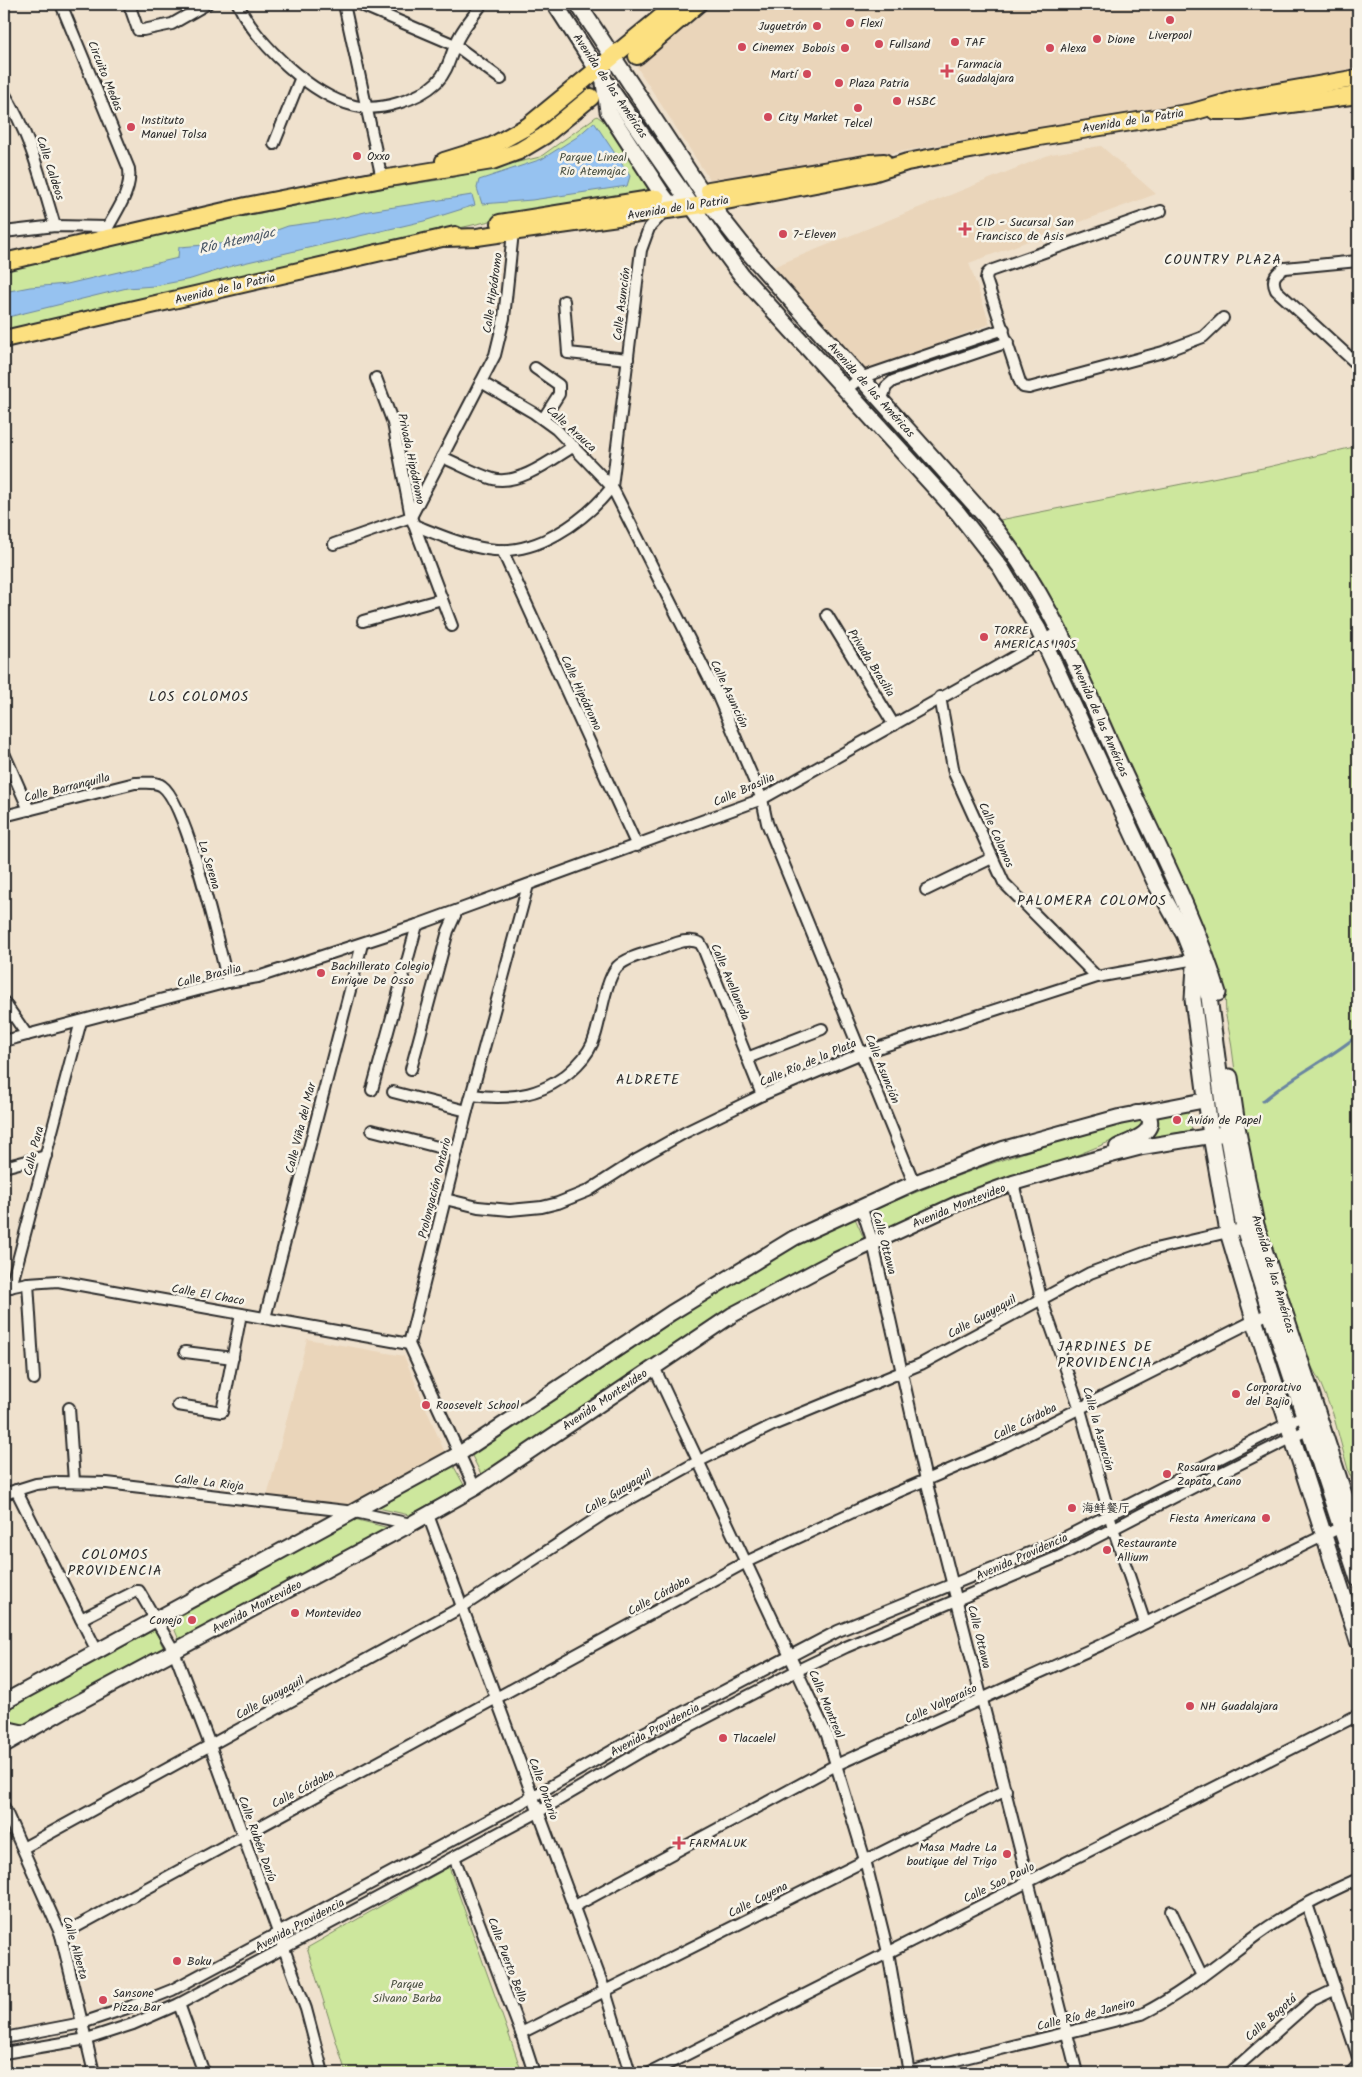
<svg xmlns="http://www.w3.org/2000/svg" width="1362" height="2077" font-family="Kalam,'LXGW WenKai TC',sans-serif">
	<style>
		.built { fill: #ead5ba }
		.green { fill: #cde79d; stroke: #7c8964 }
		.water { fill: #96c2f0; stroke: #6b86a1 }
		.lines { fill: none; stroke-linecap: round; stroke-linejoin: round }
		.stream { stroke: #6b86a1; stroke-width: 3 }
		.canal { stroke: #96c2f0; stroke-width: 10 }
		.primary-tunnel { stroke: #c8bdad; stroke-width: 16; stroke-dasharray: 16 8; stroke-linecap: butt }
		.minor-casing { stroke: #2b2b2b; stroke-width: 14 }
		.tertiary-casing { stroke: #2b2b2b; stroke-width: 18 }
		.secondary-casing { stroke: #2b2b2b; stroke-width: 19 }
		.primary-casing { stroke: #2b2b2b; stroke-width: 20 }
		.minor { stroke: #f7f3e8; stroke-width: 10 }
		.tertiary { stroke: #f7f3e8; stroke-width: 14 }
		.secondary { stroke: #f7f3e8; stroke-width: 15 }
		.primary { stroke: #fce080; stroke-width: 16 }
		.poi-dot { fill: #d1495b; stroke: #f7f3e8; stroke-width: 2 }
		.labels { text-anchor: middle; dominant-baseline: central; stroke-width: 5; stroke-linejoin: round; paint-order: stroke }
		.poi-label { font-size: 12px; fill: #2b2b2b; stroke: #f7f3e8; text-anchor: start }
		.street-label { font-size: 12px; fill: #2b2b2b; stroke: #f7f3e8 }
		.park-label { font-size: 12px; fill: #4b5142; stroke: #f7f3e8 }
		.water-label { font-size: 14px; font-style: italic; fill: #4b5866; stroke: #f7f3e8 }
		.neighbourhood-label { font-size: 14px; letter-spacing: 1px; fill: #2b2b2b; stroke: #f7f3e8 }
	</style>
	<rect width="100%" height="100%" fill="#efe1cd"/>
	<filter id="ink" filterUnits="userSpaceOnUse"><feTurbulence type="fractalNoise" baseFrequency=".02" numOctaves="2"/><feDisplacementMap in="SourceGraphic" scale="10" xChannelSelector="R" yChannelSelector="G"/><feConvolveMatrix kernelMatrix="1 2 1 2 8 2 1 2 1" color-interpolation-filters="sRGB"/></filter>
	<g filter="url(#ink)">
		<g class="built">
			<path d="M 706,4 L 1358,4 L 1358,70 L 1336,73 L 1337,81 L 961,141 L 713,185 L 635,64 Z"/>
			<path d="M 1101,146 L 1156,194 L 969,263 L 990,324 L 865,372 L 768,269 L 1051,154 Z"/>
			<path d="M 307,1339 L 404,1356 L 445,1453 L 350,1507 L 267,1497 Z"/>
		</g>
		<g class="green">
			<path d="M 597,116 L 613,128 L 651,191 L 547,208 L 4,332 L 4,270 L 208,224 L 367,191 L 445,179 L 540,157 Z"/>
			<path d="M 1358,446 L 1358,1491 L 1349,1473 L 1333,1414 L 1319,1380 L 1262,1275 L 1231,1041 L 1226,1016 L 1225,991 L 1208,955 L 1088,672 L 1047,596 L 1000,520 L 1268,467 Z"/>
			<path d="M 1188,1110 L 1192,1130 L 1140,1140 L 1155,1131 L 1157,1124 L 1153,1117 Z"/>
			<path d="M 1143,1119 L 1144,1130 L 1129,1134 L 1050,1166 L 974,1190 L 885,1230 L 874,1210 C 961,1172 1050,1141 1143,1119 Z"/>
			<path d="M 854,1216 L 865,1241 L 663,1353 L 481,1474 L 472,1456 L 719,1291 L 786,1251 Z"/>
			<path d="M 453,1465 L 464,1485 L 409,1515 L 378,1508 Z"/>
			<path d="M 354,1519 L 393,1529 L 179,1640 L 169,1616 Z"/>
			<path d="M 154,1628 L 164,1649 L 19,1729 L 4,1722 L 4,1711 Z"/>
			<path d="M 449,1867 L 508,2032 L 522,2073 L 346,2073 L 307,1948 Z"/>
		</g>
		<g class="water">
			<path d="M 594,122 L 630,176 L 627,186 L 532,200 L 482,204 L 477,188 L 479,180 L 542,159 L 577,137 Z"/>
			<path d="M 472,195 L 475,205 L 424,221 L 235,265 L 191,279 L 154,286 L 127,288 L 4,318 L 4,292 L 30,287 L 67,284 L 178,258 L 179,247 L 230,243 L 258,237 L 288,226 L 332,220 L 369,211 Z"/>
		</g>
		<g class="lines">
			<path class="stream" d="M 1263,1101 C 1292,1076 1328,1060 1358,1035"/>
			<path class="canal" d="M 1210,1067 L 1213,1098"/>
			<path class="primary-tunnel" d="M 596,92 L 637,56"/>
			<g class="minor-casing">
				<g id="minor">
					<path d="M 61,4 L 129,169 C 132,190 118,209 108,227"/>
					<path d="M 238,4 C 256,43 312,96 355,106 C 380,112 418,100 437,82 C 450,69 451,50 460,35 C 466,24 475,14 482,4"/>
					<path d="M 344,4 L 382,179"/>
					<path d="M 359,4 L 455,45 L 501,79"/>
					<path d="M 130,7 L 138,30 L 143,30 L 172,24 L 207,4"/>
					<path d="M 4,93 C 30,134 41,180 55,226"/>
					<path d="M 274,144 L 301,77"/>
					<path d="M 665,211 L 649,228 L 641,250 L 612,487 L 717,694 L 762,799 L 767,823 L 914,1183"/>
					<path d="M 1161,211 L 990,271 L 987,274 L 986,279 L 1020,382 L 1023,387 L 1029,388 L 1163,352 L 1203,337 L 1223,318"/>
					<path d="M 4,232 L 55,226 L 108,227"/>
					<path d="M 1358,261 L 1285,268 C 1275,273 1271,279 1276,290 L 1358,365"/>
					<path d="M 564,301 L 568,353 L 628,359"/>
					<path d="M 535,368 L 559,385 L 559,394 L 543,419"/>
					<path d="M 376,378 L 393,423 L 411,517 L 452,626"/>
					<path d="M 481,382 L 534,413 L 556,429 L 612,487"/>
					<path d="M 846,390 L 860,378 L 1004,329"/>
					<path d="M 881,402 L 886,387 L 893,381 L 1008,342"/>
					<path d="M 442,457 C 459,464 476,474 493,479 C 518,486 553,459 574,446"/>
					<path d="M 414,525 C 437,534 462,545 487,549 C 535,557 584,522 612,487"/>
					<path d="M 334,544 L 411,517 L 495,355 L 504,318 L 513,232"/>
					<path d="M 502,550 L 637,846"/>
					<path d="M 827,615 L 894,725"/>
					<path d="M 363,621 L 442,599"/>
					<path d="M 940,697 L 954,773 L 1004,883 L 1097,977"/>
					<path d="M 4,753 L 29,810"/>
					<path d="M 4,816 L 135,783 C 144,783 155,781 162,786 C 187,803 219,947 228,982"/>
					<path d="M 926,890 L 992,858"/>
					<path d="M 4,1002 L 27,1035"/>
					<path d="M 4,1041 L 228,982 L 258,977 L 417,925 L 762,799 L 1060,631"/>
					<path d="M 747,1058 L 822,1029"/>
					<path d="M 411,1069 L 448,931 L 457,911"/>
					<path d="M 372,1090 L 417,925"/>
					<path d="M 393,1092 L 467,1111"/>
					<path d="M 472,1095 C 512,1101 548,1095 577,1065 C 585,1057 592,1047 595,1036 C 601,1018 605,981 617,967 C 628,956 649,953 663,948 C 674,944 688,937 700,943 L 703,948 L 762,1095"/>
					<path d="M 372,1130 L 457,1152"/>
					<path d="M 4,1167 L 46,1156"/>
					<path d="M 1013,1183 L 1041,1298 L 1080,1409 L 1113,1528 L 1145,1623"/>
					<path d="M 445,1199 L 478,1207 L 510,1210 L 542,1207 L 558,1203 L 588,1191 L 638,1159 L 686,1132 L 762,1095 L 862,1053 L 1097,977 L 1195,959"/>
					<path d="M 861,1206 L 873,1243 L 926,1480 L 1077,2073"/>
					<path d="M 28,1283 L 34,1379"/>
					<path d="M 11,1287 L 81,1021"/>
					<path d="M 4,1288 L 28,1283 L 58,1281 L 409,1344"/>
					<path d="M 265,1318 L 362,944"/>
					<path d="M 185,1352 L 233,1358"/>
					<path d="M 654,1367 L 827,1735 L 865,1860 L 888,1952 L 909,2073"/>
					<path d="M 178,1405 L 222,1412 L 241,1314"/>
					<path d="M 69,1408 L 74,1481"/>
					<path d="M 475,1488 L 409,1344 L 467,1111 L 528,885"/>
					<path d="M 16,1490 L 97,1651"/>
					<path d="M 4,1494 L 36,1484 L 56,1482 L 107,1483 L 355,1512 L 411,1524"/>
					<path d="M 428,1515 L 605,1991 L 630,2073"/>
					<path d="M 81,1619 L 136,1591 L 139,1591 L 174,1651 L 210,1745 L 306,2009 L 323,2073"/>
					<path d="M 4,1807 L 61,1935 L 94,2073"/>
					<path d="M 23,1848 L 462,1607 L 605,1513 L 697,1462 L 773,1425 L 921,1364 L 1090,1273 L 1155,1249 L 1250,1227"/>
					<path d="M 454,1857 L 521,2033 L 534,2073"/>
					<path d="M 1307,1904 L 1358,2057"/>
					<path d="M 573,1907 L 836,1765 L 1105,1643 L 1345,1525"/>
					<path d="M 1171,1911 L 1202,1976"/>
					<path d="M 61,1935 L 746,1562 L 870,1504 L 1005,1446 L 1275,1310"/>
					<path d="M 179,2004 L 204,2073"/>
					<path d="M 521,2033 L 1006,1790"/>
					<path d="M 4,2038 L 82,2023 L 127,2008 L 172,1990 L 532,1797 L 636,1737 L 838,1631 L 1054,1543 L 1308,1413"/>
					<path d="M 4,2053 L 87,2039 L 133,2024 L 179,2004 L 538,1812 L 642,1751 L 798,1670 L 846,1647 L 1060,1556 L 1211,1478 L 1313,1427"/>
					<path d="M 650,2073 L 1358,1715"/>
					<path d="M 904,2073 L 1142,2014 C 1184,1993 1220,1962 1258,1934 C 1289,1912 1324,1894 1358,1879"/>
					<path d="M 1230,2073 L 1311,2001 L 1334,1990"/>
				</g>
			</g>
			<g class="tertiary-casing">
				<g id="tertiary">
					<path d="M 1117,1147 C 1129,1141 1156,1134 1149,1117 L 1143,1113 L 1136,1113"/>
					<path d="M 4,1702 L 459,1454 L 671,1313 L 794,1238 L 914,1183 L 1003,1149 L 1119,1117 L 1206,1100"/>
					<path d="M 4,1724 L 7,1729 L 25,1733"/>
					<path d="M 4,1745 L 70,1707 L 411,1524 L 475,1488 L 732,1315 L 836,1260 L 961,1202 L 1013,1183 L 1092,1160 L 1142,1147 L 1222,1134"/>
				</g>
			</g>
			<g class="secondary-casing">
				<g id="secondary">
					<path d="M 555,4 L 604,80 L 717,242 L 742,276 L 958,513 L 1001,568 L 1038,629 L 1156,884 L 1184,934 L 1209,997 L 1227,1134 L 1244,1228 L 1270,1312 L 1358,1579"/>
					<path d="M 578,4 L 710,204 L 748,252 L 984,515 C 1049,591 1080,677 1121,767 C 1155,841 1194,914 1218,993"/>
					<path d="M 604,83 L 608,111 L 662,194 L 668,202 L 687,206"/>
					<path d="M 1195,966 L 1193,999 L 1211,1136 L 1228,1232 L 1254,1319 L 1358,1641"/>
					<path d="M 1230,1077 L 1238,1132 L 1256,1225 L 1358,1537"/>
					<path d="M 1354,2073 L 1358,2069"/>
				</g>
			</g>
			<g class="primary-casing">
				<g id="primary">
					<path d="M 637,56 L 698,4"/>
					<path d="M 1215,111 L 1240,111 L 1358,95"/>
					<path d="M 444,161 L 492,146 L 528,126 L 677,4"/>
					<path d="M 709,190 L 871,163 L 884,162"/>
					<path d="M 500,223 L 657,198"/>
					<path d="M 446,238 L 477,237 L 710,204 L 873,173 L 907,162 L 1039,137 L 1193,112 L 1238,99 L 1358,78"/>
					<path d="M 4,262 L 246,206 L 382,179 L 492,161 L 519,151 L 544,136 L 591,97"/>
					<path d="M 4,339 L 455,235"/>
				</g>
			</g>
			<use href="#minor" class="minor"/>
			<use href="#tertiary" class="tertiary"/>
			<use href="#secondary" class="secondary"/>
			<use href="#primary" class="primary"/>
		</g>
	</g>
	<g class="poi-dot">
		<circle cx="1170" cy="20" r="5"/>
		<circle cx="850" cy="23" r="5"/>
		<circle cx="817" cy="26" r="5"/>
		<circle cx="1097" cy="39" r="5"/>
		<circle cx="955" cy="42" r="5"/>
		<circle cx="879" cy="44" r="5"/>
		<circle cx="742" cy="47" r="5"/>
		<circle cx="845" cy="48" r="5"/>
		<circle cx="1050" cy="48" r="5"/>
		<path d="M944.5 63.5h5v5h5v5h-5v5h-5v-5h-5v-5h5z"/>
		<circle cx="807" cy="74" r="5"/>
		<circle cx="839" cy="83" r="5"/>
		<circle cx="897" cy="101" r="5"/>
		<circle cx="858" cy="108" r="5"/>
		<circle cx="768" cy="117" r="5"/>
		<circle cx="131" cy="127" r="5"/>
		<circle cx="357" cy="156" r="5"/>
		<path d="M962.5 221.5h5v5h5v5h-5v5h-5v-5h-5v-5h5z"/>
		<circle cx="783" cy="234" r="5"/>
		<circle cx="984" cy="637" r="5"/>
		<circle cx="321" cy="973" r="5"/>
		<circle cx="1177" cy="1120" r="5"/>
		<circle cx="1236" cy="1394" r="5"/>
		<circle cx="426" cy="1405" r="5"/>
		<circle cx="1167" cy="1474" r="5"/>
		<circle cx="1072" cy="1508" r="5"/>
		<circle cx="1266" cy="1518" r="5"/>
		<circle cx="1107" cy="1550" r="5"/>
		<circle cx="295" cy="1613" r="5"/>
		<circle cx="192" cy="1620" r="5"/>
		<circle cx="1190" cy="1706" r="5"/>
		<circle cx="723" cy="1738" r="5"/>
		<path d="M676.5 1835.5h5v5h5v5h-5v5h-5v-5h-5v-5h5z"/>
		<circle cx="1007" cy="1854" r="5"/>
		<circle cx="177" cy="1961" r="5"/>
		<circle cx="103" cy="2000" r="5"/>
	</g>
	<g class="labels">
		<g class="poi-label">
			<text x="860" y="23">Flexi</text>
			<text x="807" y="26" text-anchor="end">Juguetrón</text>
			<text x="1170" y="35" text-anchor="middle">Liverpool</text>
			<text x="1107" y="39">Dione</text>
			<text x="965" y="42">TAF</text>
			<text x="889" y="44">Fullsand</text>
			<text x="752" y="47">Cinemex</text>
			<text x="835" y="48" text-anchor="end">Bobois</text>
			<text x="1060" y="48">Alexa</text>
			<text x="957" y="64">Farmacia<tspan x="957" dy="14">Guadalajara</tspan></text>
			<text x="797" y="74" text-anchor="end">Martí</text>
			<text x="849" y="83">Plaza Patria</text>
			<text x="907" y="101">HSBC</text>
			<text x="778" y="117">City Market</text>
			<text x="141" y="120">Instituto<tspan x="141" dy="14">Manuel Tolsa</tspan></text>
			<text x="858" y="123" text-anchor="middle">Telcel</text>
			<text x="367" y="156">Oxxo</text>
			<text x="976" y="222">CID - Sucursal San<tspan x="976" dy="14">Francisco de Asis</tspan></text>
			<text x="793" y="234">7-Eleven</text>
			<text x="994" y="630">TORRE<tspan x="994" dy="14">AMERICAS 1905</tspan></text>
			<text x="331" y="966">Bachillerato Colegio<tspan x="331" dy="14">Enrique De Osso</tspan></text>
			<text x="1187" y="1120">Avión de Papel</text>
			<text x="1246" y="1387">Corporativo<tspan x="1246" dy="14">del Bajio</tspan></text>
			<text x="436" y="1405">Roosevelt School</text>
			<text x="1177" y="1467">Rosaura<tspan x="1177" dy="14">Zapata Cano</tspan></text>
			<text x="1082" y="1508">海鲜餐厅</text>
			<text x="1256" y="1518" text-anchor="end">Fiesta Americana</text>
			<text x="1117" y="1543">Restaurante<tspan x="1117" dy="14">Allium</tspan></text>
			<text x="305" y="1613">Montevideo</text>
			<text x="182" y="1620" text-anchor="end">Conejo</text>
			<text x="1200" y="1706">NH Guadalajara</text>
			<text x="733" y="1738">Tlacaelel</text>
			<text x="689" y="1843">FARMALUK</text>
			<text x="997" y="1847" text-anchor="end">Masa Madre La<tspan x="997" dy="14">boutique del Trigo</tspan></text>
			<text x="187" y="1961">Boku</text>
			<text x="113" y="1993">Sansone<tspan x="113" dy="14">Pizza Bar</tspan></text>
		</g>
		<g class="street-label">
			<text transform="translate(105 76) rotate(68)">Circuito Medas</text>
			<text transform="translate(610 86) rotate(56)">Avenida de las Américas</text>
			<text transform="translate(1133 121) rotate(-9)">Avenida de la Patria</text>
			<text transform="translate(50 168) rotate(72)">Calle Caldeos</text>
			<text transform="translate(678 208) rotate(-9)">Avenida de la Patria</text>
			<text transform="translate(225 289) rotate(-13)">Avenida de la Patria</text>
			<text transform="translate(493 293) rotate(-82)">Calle Hipódromo</text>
			<text transform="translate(622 304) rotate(-83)">Calle Asunción</text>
			<text transform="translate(871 390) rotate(48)">Avenida de las Américas</text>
			<text transform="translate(571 429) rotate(42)">Calle Arauca</text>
			<text transform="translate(411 459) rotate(78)">Privada Hipódromo</text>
			<text transform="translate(871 663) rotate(58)">Privada Brasilia</text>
			<text transform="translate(581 693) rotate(65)">Calle Hipódromo</text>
			<text transform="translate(729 694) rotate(65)">Calle Asunción</text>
			<text transform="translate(1100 720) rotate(66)">Avenida de las Américas</text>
			<text transform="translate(67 788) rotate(-14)">Calle Barranquilla</text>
			<text transform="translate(744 790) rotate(-24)">Calle Brasilia</text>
			<text transform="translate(996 835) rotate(66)">Calle Colomos</text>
			<text transform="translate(209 865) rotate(73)">La Serena</text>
			<text transform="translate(209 976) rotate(-14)">Calle Brasilia</text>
			<text transform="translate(730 982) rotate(67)">Calle Avellaneda</text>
			<text transform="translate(808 1063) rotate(-23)">Calle Río de la Plata</text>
			<text transform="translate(882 1069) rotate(68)">Calle Asunción</text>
			<text transform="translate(301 1128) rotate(-76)">Calle Viña del Mar</text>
			<text transform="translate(34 1151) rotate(-76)">Calle Para</text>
			<text transform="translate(435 1188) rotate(-76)">Prolongación Ontario</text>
			<text transform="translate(959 1206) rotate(-22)">Avenida Montevideo</text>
			<text transform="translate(884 1243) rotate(75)">Calle Ottawa</text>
			<text transform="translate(1273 1274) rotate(73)">Avenida de las Américas</text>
			<text transform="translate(208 1295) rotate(10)">Calle El Chaco</text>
			<text transform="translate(982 1317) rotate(-29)">Calle Guayaquil</text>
			<text transform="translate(605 1400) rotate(-34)">Avenida Montevideo</text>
			<text transform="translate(1025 1422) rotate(-26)">Calle Córdoba</text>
			<text transform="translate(1098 1429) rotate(74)">Calle la Asunción</text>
			<text transform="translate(209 1483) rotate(6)">Calle La Rioja</text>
			<text transform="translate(618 1492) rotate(-31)">Calle Guayaquil</text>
			<text transform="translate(1022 1557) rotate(-24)">Avenida Providencia</text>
			<text transform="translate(659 1596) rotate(-29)">Calle Córdoba</text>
			<text transform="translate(257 1607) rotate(-28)">Avenida Montevideo</text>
			<text transform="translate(979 1637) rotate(76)">Calle Ottawa</text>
			<text transform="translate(270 1698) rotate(-29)">Calle Guayaquil</text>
			<text transform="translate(826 1704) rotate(67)">Calle Montreal</text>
			<text transform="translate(941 1704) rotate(-25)">Calle Valparaíso</text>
			<text transform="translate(655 1730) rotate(-28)">Avenida Providencia</text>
			<text transform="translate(303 1789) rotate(-28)">Calle Córdoba</text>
			<text transform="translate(543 1789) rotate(70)">Calle Ontario</text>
			<text transform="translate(257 1839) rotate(70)">Calle Rubén Darío</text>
			<text transform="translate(999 1883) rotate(-26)">Calle Sao Paulo</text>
			<text transform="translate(758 1900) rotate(-27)">Calle Cayena</text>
			<text transform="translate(300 1925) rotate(-28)">Avenida Providencia</text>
			<text transform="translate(75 1948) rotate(74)">Calle Alberta</text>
			<text transform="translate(507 1960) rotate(69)">Calle Puerto Bello</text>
			<text transform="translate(1086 2015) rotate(-14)">Calle Río de Janeiro</text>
			<text transform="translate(1271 2018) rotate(-41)">Calle Bogotá</text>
		</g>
		<g class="park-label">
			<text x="593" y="157">Parque Lineal<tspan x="593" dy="14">Rio Atemajac</tspan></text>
			<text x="407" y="1984">Parque<tspan x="407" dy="14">Silvano Barba</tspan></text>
		</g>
		<g class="water-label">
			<text transform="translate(237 241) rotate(-13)">Río Atemajac</text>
		</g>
		<g class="neighbourhood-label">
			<text x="1223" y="260">COUNTRY PLAZA</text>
			<text x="199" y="697">LOS COLOMOS</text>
			<text x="1092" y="901">PALOMERA COLOMOS</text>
			<text x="648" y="1080">ALDRETE</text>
			<text x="1105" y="1347">JARDINES DE<tspan x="1105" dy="16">PROVIDENCIA</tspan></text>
			<text x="115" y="1555">COLOMOS<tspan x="115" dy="16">PROVIDENCIA</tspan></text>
		</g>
	</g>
	<rect width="1362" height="2077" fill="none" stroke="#f7f3e8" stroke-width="20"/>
	<rect x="10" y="10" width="1342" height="2057" fill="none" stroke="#2b2b2b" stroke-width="2" filter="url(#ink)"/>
</svg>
